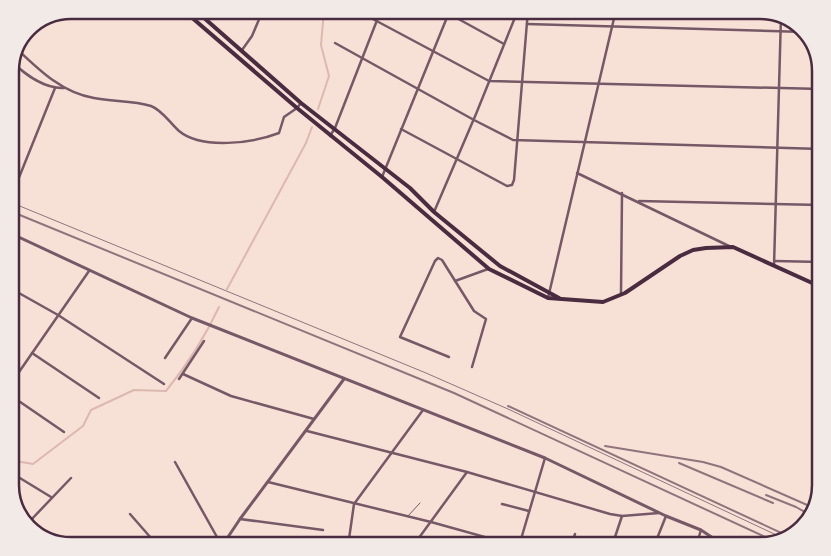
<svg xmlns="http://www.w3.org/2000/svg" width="831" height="556" font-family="'Public Sans',sans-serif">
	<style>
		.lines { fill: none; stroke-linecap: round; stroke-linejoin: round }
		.stream { stroke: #dcb8b0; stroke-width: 2 }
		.service { stroke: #755966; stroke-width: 1 }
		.minor { stroke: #755966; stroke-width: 2.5 }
		.tertiary { stroke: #755966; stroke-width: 3 }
		.primary { stroke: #4a2c40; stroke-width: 4 }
		.tram { stroke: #8f747c; stroke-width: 1 }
		.rail { stroke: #8f747c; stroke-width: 2 }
		.rim { fill: none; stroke: #4a2c40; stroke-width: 2.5 }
	</style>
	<rect width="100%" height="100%" fill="#f7e1d7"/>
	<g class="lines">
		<g class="stream">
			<path d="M 318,109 L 329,76 L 321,45 L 324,10"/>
			<path d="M 227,289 L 306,143 L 312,127"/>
			<path d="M 10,460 L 33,464 L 83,426 L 91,410 L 134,390 L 166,391 C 187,365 205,337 219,307"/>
		</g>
		<path class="service" d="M 408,516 L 420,503"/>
		<g class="minor">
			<path d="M 356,10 L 489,81 L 821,89"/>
			<path d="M 442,10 L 504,44"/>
			<path d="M 527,24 L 805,32"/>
			<path d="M 335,43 L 474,120 L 513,140 L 821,149"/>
			<path d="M 18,50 C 40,71 63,93 94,98 C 113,102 132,100 151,106 C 162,110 170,123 179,131 C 202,150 253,143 279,133 L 284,117 L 297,108 L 301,103"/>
			<path d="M 242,50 L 252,36 L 263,10"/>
			<path d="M 12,62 C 26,75 44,89 64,88"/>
			<path d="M 401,129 L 507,186 L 512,185 L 514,180 L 528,10"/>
			<path d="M 330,136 L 335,128 L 381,10"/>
			<path d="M 577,173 L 731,247"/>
			<path d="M 382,177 L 450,10"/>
			<path d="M 18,180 L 55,88"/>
			<path d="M 639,201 L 821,205"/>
			<path d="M 434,212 L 476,114 L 518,10"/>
			<path d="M 775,261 L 821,262"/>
			<path d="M 774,266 L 781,16"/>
			<path d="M 455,281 L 488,269"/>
			<path d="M 10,288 L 58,315 L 164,384"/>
			<path d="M 621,294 L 622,193"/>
			<path d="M 548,298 L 616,10"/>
			<path d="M 32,353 L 99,398"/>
			<path d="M 449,357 L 400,337 L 435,261 L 438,258 L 442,260 L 474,311 L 486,319 L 472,367"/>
			<path d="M 165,358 L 192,318"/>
			<path d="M 183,374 L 231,396 L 314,419"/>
			<path d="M 179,379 L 204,341"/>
			<path d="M 10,385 L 89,271"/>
			<path d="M 10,395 L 64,432"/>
			<path d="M 307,431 L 467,472 L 610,514 L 622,516 L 659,513"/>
			<path d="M 10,434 L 15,435"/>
			<path d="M 175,462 L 222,546"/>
			<path d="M 10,472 L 51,497"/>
			<path d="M 268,482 L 431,522 L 517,546"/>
			<path d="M 502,504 L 529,511"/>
			<path d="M 130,514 L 158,546"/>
			<path d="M 240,519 L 323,530"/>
			<path d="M 28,521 L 73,546"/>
			<path d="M 29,522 L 71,478"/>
			<path d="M 348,546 L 354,504 L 423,410"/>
			<path d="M 413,546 L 467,472"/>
			<path d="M 519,546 L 545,458"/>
			<path d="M 571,546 L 575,534"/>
			<path d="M 612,546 L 622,516"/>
			<path d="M 654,546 L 666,516"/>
			<path d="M 696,546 L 701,530"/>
		</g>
		<g class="tertiary">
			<path d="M 10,233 L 192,318 L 545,458 L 666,516 L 701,530 L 725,546"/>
			<path d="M 222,546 L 240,519 L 344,379"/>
		</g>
		<g class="primary">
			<path d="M 183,10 L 297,108 L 382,177 L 489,269 L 548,298 L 603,302 L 625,293 L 680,256 L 693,250 L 706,248 L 733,247 L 821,287"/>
			<path d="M 195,10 L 301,103 L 410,188 L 434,212 L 500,266 L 559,298"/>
		</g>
		<path class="tram" d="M 10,202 L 426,373 L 508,409 L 787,540"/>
		<g class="rail">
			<path d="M 10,211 L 454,393 L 776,542"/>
			<path d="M 508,406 L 790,537"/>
			<path d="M 605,446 L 703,462 L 721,467 L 814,508"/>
			<path d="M 679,463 L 773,503"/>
			<path d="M 766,495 L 796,507 L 812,516"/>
		</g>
	</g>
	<path d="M0 0H831V556H0ZM71 19H760A52 52 0 0 1 812 71V485A52 52 0 0 1 760 537H71A52 52 0 0 1 19 485V71A52 52 0 0 1 71 19Z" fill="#f1eae7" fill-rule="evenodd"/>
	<path class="rim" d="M71 19H760A52 52 0 0 1 812 71V485A52 52 0 0 1 760 537H71A52 52 0 0 1 19 485V71A52 52 0 0 1 71 19Z"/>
</svg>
